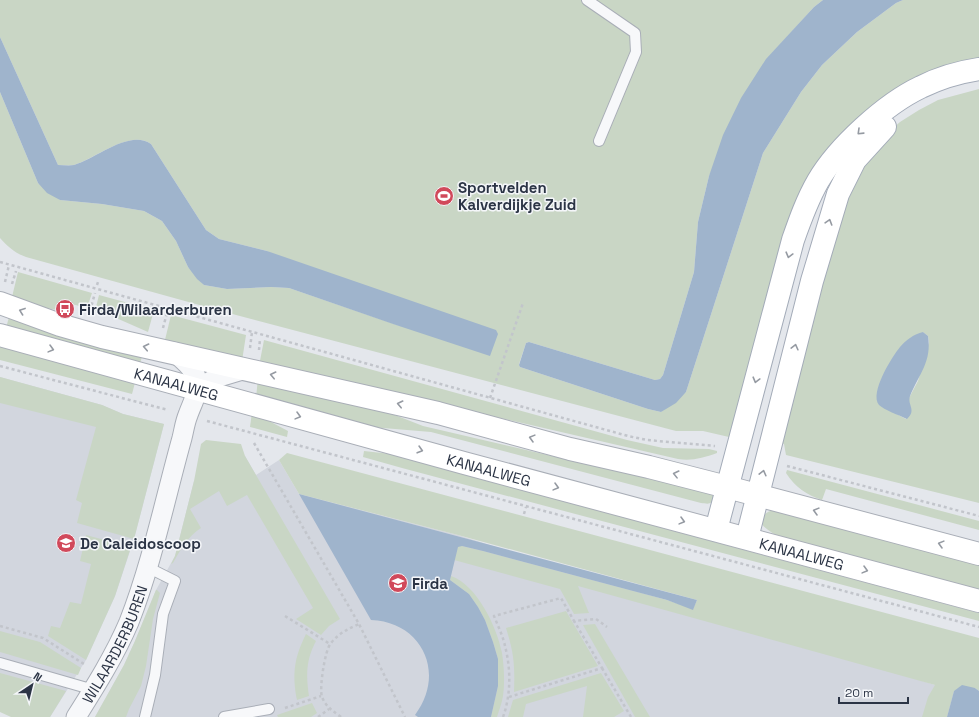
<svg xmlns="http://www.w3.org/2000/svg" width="979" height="717" font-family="'Space Grotesk',sans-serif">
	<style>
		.built { fill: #d2d6de }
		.green { fill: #c9d6c5; fill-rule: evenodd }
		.water { fill: #9fb4cc }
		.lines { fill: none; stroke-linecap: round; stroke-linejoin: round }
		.lane-casing { stroke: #a9aeb7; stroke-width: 12 }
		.street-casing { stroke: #a9aeb7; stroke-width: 21 }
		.secondary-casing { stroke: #a9aeb7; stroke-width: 24 }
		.primary-casing { stroke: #a3abb8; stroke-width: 24 }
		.path { stroke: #c2c5cb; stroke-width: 2.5; stroke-dasharray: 3 3; stroke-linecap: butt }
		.lane { stroke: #f7f8fa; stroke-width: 10 }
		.street { stroke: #f7f8fa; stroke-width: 19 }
		.secondary { stroke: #fff; stroke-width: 22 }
		.primary { stroke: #fff; stroke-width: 22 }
		.oneway { stroke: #959aa2 }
		.labels { text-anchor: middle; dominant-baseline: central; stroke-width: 3; stroke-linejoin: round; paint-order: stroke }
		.poi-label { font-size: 15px; font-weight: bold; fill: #2b3445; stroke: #f4f6f9; text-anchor: start }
		.street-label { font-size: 15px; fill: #2b3445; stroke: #f4f6f9 }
	</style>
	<rect width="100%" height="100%" fill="#e4e7ec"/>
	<g class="built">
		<path d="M 0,377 L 102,405 L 123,414 L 164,424 L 134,539 L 115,596 L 86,660 L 50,717 L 0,696 Z"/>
		<path d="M 245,456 L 256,475 L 279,460 L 299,494 L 458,535 L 954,691 L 947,717 L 95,717 L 124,665 L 135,641 L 156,590 L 175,556 L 194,481 Z"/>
	</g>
	<g class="green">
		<path d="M 0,0 L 823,0 L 814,7 L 766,60 L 709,176 L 698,222 L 694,272 L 663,375 L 660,379 L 655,380 L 529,342 L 526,343 L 519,364 L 520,367 L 648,409 L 661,412 L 686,392 L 763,153 L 801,92 L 822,65 L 857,32 L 896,3 L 903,0 L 979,0 L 979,62 L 830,152 L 736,427 L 729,437 L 703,431 L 676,431 L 221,311 L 26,257 C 15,253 8,247 0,238 L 0,92 L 38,183 L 60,200 L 102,204 L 144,211 L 162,221 L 176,241 L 188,267 L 204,285 L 227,289 L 271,287 L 289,288 L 400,326 L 267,251 L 219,239 L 206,230 L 151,144 C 130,129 95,159 74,165 C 69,166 63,165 58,165 L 0,37 Z"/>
		<path d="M 979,89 L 979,503 L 786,455 L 784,444 L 781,443 L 847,190 L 880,140 L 900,122 L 919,110 L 938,100 ZM 923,332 L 928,336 L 929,342 L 918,381 L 909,398 L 906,419 L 880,405 Z"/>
		<path d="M 18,272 L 92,293 L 87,308 L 64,302 L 62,311 L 26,304 L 12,297 Z"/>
		<path d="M 99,295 L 154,310 L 148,332 L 107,314 L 95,311 Z"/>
		<path d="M 10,314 L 143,353 L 139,367 L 5,331 Z"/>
		<path d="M 171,315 L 246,335 L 242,361 L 164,344 Z"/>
		<path d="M 264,340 L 627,440 L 663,448 L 709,449 L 717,451 L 717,453 C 703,458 692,461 678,459 L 474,412 L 259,366 Z"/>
		<path d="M 0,345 L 136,379 L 132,394 L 0,360 Z"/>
		<path d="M 0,377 L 102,405 L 123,414 L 164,424 L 134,539 L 77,523 L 82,503 L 76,500 L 96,427 L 0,403 Z"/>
		<path d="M 258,378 L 359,401 L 423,426 L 710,493 L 715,497 C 711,505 709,504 701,503 L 431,432 L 359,426 L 256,398 Z"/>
		<path d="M 252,412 L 288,431 L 287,437 L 250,427 Z"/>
		<path d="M 206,440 L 241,444 L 245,456 L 256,475 L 340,619 L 329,626 L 321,635 L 296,619 L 313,608 L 247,495 L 227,506 L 219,491 L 190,509 L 201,528 C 188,536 181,549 173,563 L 171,564 L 175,556 L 194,481 L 201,444 Z"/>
		<path d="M 364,451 L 409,456 L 462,474 L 979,613 L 979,621 L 402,468 L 363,457 Z"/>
		<path d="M 287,453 L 979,638 L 979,691 L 975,688 L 954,691 L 947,717 L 922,717 L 928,697 L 935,685 L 578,586 L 589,613 L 574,614 L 560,589 L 454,560 L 458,546 L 462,546 L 483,551 L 667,600 L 693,609 L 697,600 L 458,535 L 299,494 L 279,460 Z"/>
		<path d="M 787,470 L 979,521 L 979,530 L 826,489 L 822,500 C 807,495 795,487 786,473 Z"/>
		<path d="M 775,510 L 979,565 L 979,590 L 781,538 C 773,533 764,529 760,521 C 764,514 767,511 775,510 Z"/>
		<path d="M 86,535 L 131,547 L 115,596 L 86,660 L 48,636 L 51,626 L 60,628 L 70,602 L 81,604 L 91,564 L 80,561 Z"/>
		<path d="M 451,576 C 477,585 497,627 502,653 C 504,666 505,683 503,696 C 502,703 499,710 497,717 L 491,717 L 498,686 L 498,659 L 493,642 L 485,620 L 478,607 L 469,594 L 450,580 Z"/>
		<path d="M 156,590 L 157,590 L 160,593 L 153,619 L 146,666 L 141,686 L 129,709 L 126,717 L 95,717 L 124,665 L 135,641 Z"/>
		<path d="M 566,611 L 598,666 L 514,692 C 515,666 514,653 506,628 Z"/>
		<path d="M 595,624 L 650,717 L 635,717 L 583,625 Z"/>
		<path d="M 0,631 L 40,642 L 81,668 L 78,675 L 0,652 Z"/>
		<path d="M 306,634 L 316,641 C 306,660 306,674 309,696 L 297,700 C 292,674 294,658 306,634 Z"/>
		<path d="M 0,673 L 66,691 L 50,717 L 11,717 L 0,712 Z"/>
		<path d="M 601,673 L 624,711 L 614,717 L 583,717 L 587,686 L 526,704 L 523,717 L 508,717 L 513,700 Z"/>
		<path d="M 312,703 L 317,713 L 311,717 L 278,717 L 277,715 Z"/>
	</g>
	<g class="water">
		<path d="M 823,0 L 903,0 L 896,3 L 857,32 L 822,65 L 801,92 L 763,153 L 686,392 L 676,403 L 661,412 L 648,409 L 520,367 L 519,365 L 526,343 L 529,342 L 655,380 L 660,379 L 663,375 L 694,272 L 698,222 L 709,176 L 723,135 L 741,98 L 766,59 L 814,7 Z"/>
		<path d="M 0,37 L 58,165 C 63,165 69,166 74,165 C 96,159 129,129 151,144 L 206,230 L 219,239 L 267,251 L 496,330 L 498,334 L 490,356 L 393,324 L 289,288 L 271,287 L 227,289 L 204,285 L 197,279 L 188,267 L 176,241 L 162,221 L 144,211 L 102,204 L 60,200 L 47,193 L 38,183 L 0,92 Z"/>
		<path d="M 923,332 L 928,336 C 932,362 919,374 910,396 C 907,405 917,410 907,419 C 899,415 884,410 879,405 C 869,393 892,357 900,347 C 906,340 914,334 923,332 Z"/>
		<path d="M 299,494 L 697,600 L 693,610 L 667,600 L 483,551 L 462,546 L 458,547 L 450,580 L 469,594 L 478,607 L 485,620 L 493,642 L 498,659 L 498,686 L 491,717 L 418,717 L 415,715 C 446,674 423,622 371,620 Z"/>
		<path d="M 962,685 L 975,688 L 979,691 L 979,717 L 947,717 L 954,691 Z"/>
	</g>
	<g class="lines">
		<g class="lane-casing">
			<g id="lane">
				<path d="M 587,0 L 635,33 L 636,52 L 599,141"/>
				<path d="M 0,663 L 94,690"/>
				<path d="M 145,717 L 155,675 L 163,614 L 175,581 L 147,567"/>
				<path d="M 224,717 L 269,709"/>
			</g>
		</g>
		<g class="street-casing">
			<g id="street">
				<path d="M 197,389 L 216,378 L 246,369"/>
				<path id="s1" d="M 76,717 C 95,687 115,655 129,622 C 152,563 165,499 182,438 C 184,430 185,422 188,415 C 191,406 199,391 198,383 C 196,370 183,360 174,352"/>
			</g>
		</g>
		<g class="secondary-casing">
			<g id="secondary">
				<path d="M 0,303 L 60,325 L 102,337 L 438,413 L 570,449 L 649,467 L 727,487 L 979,554"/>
				<path id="s2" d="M 0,335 L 464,463 L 979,601"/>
			</g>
		</g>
		<g class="primary-casing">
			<g id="primary">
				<path d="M 716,530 L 793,240 C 800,220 807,200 818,181 C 838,147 885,104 921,87 C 939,78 959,72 979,69"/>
				<path d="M 747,538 L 812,281 L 838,194 L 855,160 L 885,127"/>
			</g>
		</g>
		<g class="path">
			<path d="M 0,262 L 628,436 L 647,440 L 715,446"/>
			<path d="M 5,282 L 9,265"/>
			<path d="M 12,284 L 16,271"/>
			<path d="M 97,285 L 98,282"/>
			<path d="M 90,311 L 95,293"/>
			<path d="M 163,328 L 168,309"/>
			<path d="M 250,348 L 252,332"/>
			<path d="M 259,350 L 260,339"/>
			<path d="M 0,366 L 168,410"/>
			<path d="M 490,398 L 523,303"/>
			<path d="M 207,421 L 979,627"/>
			<path d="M 254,443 L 359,624 L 405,717"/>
			<path d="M 787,466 L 979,516"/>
			<path d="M 524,514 L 526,507"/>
			<path d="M 285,616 L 330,644"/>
			<path d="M 0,626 L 43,638 L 84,664"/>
			<path d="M 602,668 L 631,717"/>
			<path d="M 509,697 L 602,668 L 574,621"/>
			<path d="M 285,708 L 321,696"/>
			<path d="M 318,717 L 329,709"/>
			<path d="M 341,717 C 333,711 326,707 322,697 C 319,689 325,649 331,643 C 339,633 348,629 359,624"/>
			<path d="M 503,717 C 511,695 511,669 505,646 C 503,636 498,626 494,616 L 561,598 L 574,621 L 596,619 L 607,627"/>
		</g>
		<use href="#lane" class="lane"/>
		<use href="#street" class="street"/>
		<use href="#secondary" class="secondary"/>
		<use href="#primary" class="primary"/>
	</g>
	<defs><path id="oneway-chevron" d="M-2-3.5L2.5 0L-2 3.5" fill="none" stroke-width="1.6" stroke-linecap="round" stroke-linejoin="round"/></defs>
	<g class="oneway">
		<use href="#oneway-chevron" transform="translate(860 132) rotate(136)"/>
		<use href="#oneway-chevron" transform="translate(829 222) rotate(-73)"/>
		<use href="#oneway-chevron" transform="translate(789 255) rotate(105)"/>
		<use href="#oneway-chevron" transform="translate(22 311) rotate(-160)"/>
		<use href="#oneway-chevron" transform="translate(146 347) rotate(-168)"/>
		<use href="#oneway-chevron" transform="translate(795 347) rotate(-76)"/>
		<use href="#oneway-chevron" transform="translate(51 349) rotate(15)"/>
		<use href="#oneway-chevron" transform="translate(273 375) rotate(-167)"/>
		<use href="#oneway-chevron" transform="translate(756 380) rotate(105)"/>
		<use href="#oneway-chevron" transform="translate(400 404) rotate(-167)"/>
		<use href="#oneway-chevron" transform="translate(298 416) rotate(15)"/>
		<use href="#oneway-chevron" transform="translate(532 438) rotate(-165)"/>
		<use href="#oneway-chevron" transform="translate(420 450) rotate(16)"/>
		<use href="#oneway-chevron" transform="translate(763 473) rotate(-76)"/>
		<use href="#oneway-chevron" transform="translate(676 474) rotate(-166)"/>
		<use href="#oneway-chevron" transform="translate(556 487) rotate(15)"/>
		<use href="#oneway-chevron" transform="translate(816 511) rotate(-165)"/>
		<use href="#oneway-chevron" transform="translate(682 521) rotate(15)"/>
		<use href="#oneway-chevron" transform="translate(941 544) rotate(-165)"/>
		<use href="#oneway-chevron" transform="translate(865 570) rotate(15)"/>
	</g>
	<defs>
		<g id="stadium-disc" transform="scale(1)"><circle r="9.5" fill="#d1495b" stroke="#f4f6f9"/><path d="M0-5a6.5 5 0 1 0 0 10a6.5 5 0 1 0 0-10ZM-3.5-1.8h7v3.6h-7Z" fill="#fff"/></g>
		<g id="bus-disc" transform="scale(1)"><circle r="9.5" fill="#d1495b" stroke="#f4f6f9"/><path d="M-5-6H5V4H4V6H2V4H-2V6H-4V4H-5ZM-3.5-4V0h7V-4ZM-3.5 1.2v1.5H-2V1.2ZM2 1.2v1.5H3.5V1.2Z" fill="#fff"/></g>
		<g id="school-disc" transform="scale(1)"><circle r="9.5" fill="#d1495b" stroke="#f4f6f9"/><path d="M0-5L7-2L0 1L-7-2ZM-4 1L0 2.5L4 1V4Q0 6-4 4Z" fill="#fff"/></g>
		<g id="university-disc" transform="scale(1)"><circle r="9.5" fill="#d1495b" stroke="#f4f6f9"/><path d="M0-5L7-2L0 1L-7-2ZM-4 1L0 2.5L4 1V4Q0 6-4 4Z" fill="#fff"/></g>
	</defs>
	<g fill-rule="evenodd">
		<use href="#stadium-disc" x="444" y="196"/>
		<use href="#bus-disc" x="65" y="309"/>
		<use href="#school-disc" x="66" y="543"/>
		<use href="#university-disc" x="398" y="583"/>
	</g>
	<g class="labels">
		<g class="poi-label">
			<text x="458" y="187">Sportvelden<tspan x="458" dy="17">Kalverdijkje Zuid</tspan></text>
			<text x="79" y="309">Firda/Wilaarderburen</text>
			<text x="80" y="543">De Caleidoscoop</text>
			<text x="412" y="583">Firda</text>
		</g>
		<g class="street-label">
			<text stroke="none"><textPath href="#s2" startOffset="183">KANAALWEG</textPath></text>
			<text stroke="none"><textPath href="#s2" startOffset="507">KANAALWEG</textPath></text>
			<text stroke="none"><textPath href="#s2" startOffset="831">KANAALWEG</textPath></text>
			<text stroke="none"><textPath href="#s1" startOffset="83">WILAARDERBUREN</textPath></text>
		</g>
	</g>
	<g transform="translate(32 685) rotate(35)" stroke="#f4f6f9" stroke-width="3" paint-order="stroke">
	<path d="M0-3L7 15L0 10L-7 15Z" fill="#2b3445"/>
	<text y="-6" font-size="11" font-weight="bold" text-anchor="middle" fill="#2b3445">N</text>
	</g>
	<path d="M839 697v6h69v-6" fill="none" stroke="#2b3445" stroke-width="2"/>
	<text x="845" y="697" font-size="12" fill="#2b3445" stroke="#f4f6f9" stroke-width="3" paint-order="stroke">20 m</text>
</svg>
